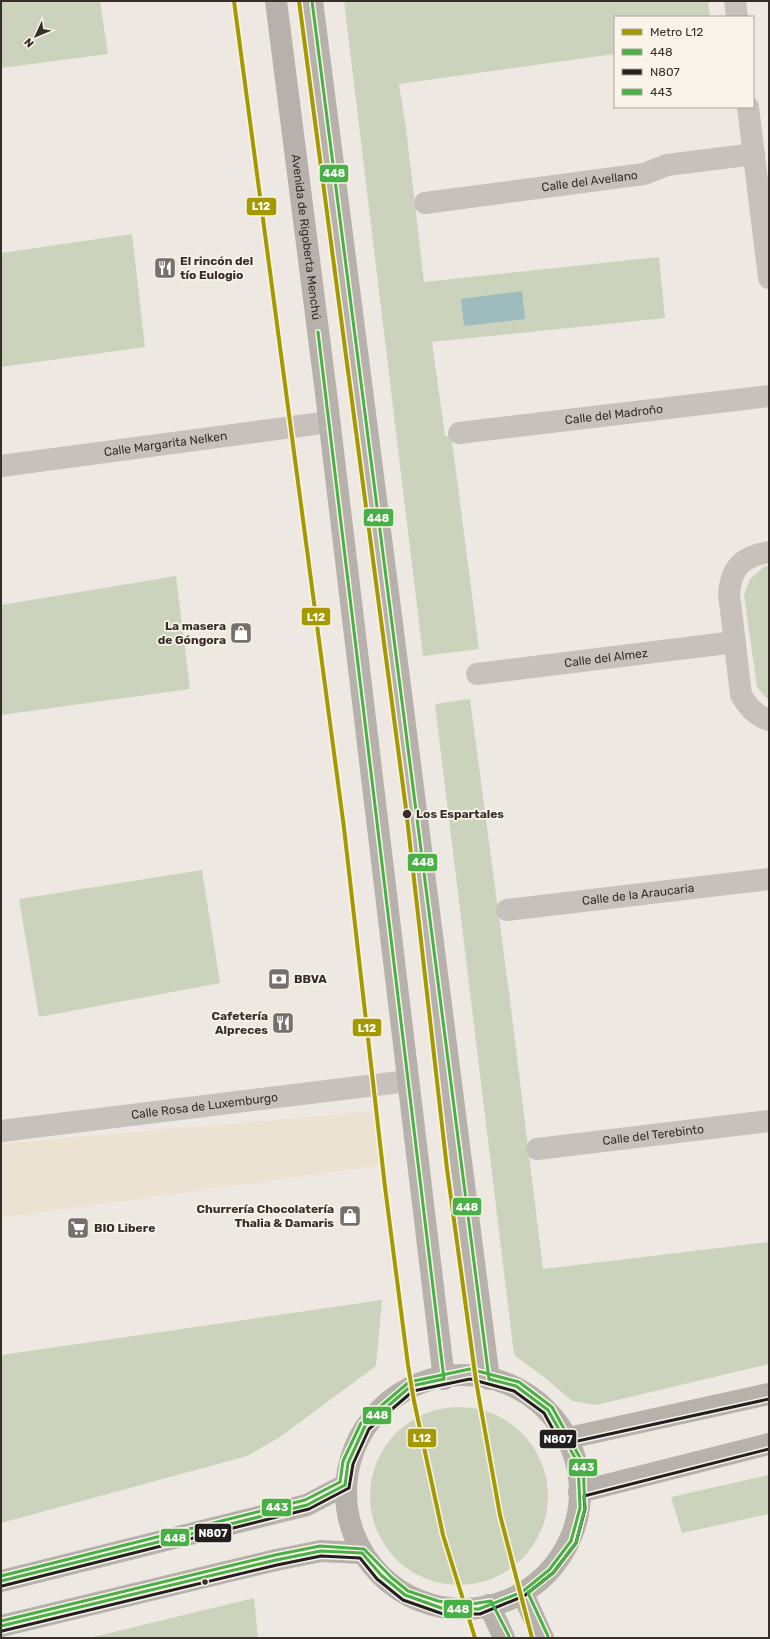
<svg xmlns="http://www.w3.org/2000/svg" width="770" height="1639" font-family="Rubik,sans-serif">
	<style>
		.green { fill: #ccd3bc }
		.plaza { fill: #ebe2d2 }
		.water { fill: #9ebcbe }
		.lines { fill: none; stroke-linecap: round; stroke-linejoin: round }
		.street { stroke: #c6c1bb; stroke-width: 22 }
		.secondary { stroke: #b7b1ab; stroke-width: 22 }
		.bus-1-casing { stroke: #f9f3e9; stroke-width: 6 }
		.bus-2-casing { stroke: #f9f3e9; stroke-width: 6 }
		.bus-3-casing { stroke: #f9f3e9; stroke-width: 6 }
		.bus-1 { stroke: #49b046; stroke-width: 3 }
		.bus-2 { stroke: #231f20; stroke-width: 3 }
		.bus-3 { stroke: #49b046; stroke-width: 3 }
		.metro-1-casing { stroke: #f9f3e9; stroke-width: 7 }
		.metro-1 { stroke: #a49a00; stroke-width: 4 }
		.stop-dot { fill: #372e29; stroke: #f9f3e9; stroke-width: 1.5 }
		.labels { text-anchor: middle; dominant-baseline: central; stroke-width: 3.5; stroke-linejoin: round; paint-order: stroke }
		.street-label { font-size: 12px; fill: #372e29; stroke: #f9f3e9 }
		.poi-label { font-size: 12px; font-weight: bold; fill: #372e29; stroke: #f9f3e9; text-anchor: start }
		.stop-label { font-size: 12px; font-weight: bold; fill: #372e29; stroke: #f9f3e9; text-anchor: start }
		.line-badge { stroke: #f9f3e9; stroke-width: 1.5 }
		.badge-label { font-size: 11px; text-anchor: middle; font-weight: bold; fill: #fff }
	</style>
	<rect width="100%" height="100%" fill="#ede9e2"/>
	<g class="green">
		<path d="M 1,1 L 100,1 L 108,54 L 1,68 Z"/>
		<path d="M 344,1 L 708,1 L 710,17 L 615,17 L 615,54 L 399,84 L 406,128 L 424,282 L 659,257 L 665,318 L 432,342 L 445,436 L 451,436 L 454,456 L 479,649 L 423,656 Z"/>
		<path d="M 132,234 L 145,347 L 1,367 L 1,253 Z"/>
		<path d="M 765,566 L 769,566 L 769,701 L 757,687 L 744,595 L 750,579 Z"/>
		<path d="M 176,576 L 190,689 L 1,715 L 1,605 Z"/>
		<path d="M 470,699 L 510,1000 L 543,1269 L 769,1242 L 769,1364 L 596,1405 L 572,1401 L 545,1378 L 514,1355 L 435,704 Z"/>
		<path d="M 202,870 L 220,983 L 39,1017 L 19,899 Z"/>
		<path d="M 382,1300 L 376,1366 L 280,1437 L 247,1456 L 1,1523 L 1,1355 Z"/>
		<circle cx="459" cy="1496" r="89"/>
		<path d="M 769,1475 L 769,1514 L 682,1533 L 671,1497 Z"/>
		<path d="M 254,1598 L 258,1638 L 89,1638 Z"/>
	</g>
	<path class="plaza" d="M 376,1111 L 383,1165 L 1,1218 L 1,1144 Z"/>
	<path class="water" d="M 522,291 L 525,319 L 464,326 L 461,299 Z"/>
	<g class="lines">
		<g class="street">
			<path d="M 735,1 L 737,17"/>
			<path d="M 748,107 L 769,278"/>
			<path id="s1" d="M 425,203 L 644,174 L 667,165 L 754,154"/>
			<path id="s2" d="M 459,433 L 769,396"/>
			<path id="s3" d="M 1,466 L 329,422"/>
			<path d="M 769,552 C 743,556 731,567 729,594 L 741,695 C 748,707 755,715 769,720"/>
			<path id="s4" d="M 477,674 L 735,642"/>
			<path id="s5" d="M 507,910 L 769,879"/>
			<path id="s6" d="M 1,1131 L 408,1081"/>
			<path id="s7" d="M 537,1149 L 769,1121"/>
		</g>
		<g class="secondary">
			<path id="s8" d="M 276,1 L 326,393 L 444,1379"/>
			<path d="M 312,1 L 489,1379"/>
			<circle cx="463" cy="1492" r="117"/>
			<path d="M 564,1439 L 769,1394"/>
			<path d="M 579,1492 L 769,1444"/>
			<path d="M 1,1581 L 307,1505 L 345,1485"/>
			<path d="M 522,1592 L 543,1638"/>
			<path d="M 489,1605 L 504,1638"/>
			<path d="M 1,1626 L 276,1560 L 321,1551 L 362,1553"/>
		</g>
		<g class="bus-1-casing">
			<g id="bus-1">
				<path d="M 312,1 L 489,1379"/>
				<path d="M 318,332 L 444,1379"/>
				<path d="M 345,1485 L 348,1463 L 365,1426 L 411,1386 L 444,1379"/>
				<path d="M 362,1553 L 381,1575 L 405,1595 L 444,1609 L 479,1609 L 522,1592 L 549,1570 L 571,1541 L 580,1508 L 578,1463 L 548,1410 L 516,1386 L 489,1379"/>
				<path d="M 1,1581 L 307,1505 L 345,1485"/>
				<path d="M 1,1626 L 276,1560 L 321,1551 L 362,1553"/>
			</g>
		</g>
		<g class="bus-2-casing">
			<g id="bus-2">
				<path d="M 2,1586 L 309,1509 L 349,1488 L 353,1464 L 369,1429 L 413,1391 L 470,1379 L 514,1391 L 544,1413 L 560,1442 L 564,1444 L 769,1399"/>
				<path d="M 2,1631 L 277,1565 L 321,1556 L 360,1558 L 377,1579 L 403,1600 L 443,1614 L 480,1614 L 524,1596 L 553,1573 L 576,1543 L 585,1509 L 584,1496 L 769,1449"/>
			</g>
		</g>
		<g class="bus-3-casing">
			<g id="bus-3">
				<path d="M 1,1576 L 305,1500 L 340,1482 L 343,1461 L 361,1423 L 409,1382 L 470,1369 L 519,1382 L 552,1407 L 583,1463 L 585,1508 L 576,1543 L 553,1573 L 528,1593 L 548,1636"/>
				<path d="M 1,1621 L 275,1555 L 320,1546 L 364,1549 L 391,1577 L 408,1591 L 438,1601 L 455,1604 L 471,1604 L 491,1601 L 509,1636"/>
			</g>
		</g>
		<use href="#bus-1" class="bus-1"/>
		<use href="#bus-2" class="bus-2"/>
		<use href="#bus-3" class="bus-3"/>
		<g class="metro-1-casing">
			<g id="metro-1">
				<path d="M 234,1 L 344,828 L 385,1187 L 408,1365 L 414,1401 L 443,1535 L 475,1638"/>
				<path d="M 299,1 L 406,809 L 447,1169 L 476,1381 L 500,1515 L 532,1638"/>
			</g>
		</g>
		<use href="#metro-1" class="metro-1"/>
	</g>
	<defs>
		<g id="restaurant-square" transform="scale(1.15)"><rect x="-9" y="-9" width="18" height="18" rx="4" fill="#776f6a" stroke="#f9f3e9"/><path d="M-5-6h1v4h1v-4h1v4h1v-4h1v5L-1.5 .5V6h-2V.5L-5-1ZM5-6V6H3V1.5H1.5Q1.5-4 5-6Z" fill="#fff"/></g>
		<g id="shop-square" transform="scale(1.15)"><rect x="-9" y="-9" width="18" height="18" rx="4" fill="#776f6a" stroke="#f9f3e9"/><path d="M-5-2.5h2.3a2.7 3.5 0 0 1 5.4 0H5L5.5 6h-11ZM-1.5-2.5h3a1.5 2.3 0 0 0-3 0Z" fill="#fff"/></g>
		<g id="bank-square" transform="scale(1.15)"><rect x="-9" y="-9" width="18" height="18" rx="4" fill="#776f6a" stroke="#f9f3e9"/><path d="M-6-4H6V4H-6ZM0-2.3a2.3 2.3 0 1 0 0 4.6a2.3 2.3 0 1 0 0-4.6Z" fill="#fff"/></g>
		<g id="supermarket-square" transform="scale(1.15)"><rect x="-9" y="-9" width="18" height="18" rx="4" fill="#776f6a" stroke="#f9f3e9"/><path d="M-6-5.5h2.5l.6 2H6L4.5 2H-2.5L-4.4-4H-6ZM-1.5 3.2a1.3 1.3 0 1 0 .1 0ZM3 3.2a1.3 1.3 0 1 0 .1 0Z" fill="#fff"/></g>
	</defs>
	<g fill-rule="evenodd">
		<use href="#restaurant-square" x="165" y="268"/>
		<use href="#shop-square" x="241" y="633"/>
		<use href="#bank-square" x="279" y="979"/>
		<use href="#restaurant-square" x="283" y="1023"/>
		<use href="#shop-square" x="350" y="1216"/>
		<use href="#supermarket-square" x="78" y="1228"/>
	</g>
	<g class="stop-dot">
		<circle cx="407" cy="814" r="5"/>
		<circle cx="205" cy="1582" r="3.5"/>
	</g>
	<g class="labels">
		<g class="street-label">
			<text stroke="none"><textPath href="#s1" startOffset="166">Calle del Avellano</textPath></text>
			<text stroke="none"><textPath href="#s8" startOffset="238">Avenida de Rigoberta Menchú</textPath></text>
			<text stroke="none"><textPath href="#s2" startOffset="156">Calle del Madroño</textPath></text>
			<text stroke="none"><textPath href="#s3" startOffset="166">Calle Margarita Nelken</textPath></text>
			<text stroke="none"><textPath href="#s4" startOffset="130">Calle del Almez</textPath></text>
			<text stroke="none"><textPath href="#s5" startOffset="132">Calle de la Araucaria</textPath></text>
			<text stroke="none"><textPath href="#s6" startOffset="205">Calle Rosa de Luxemburgo</textPath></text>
			<text stroke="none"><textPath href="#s7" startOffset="117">Calle del Terebinto</textPath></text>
		</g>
		<g class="poi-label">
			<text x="180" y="261">El rincón del<tspan x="180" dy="14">tío Eulogio</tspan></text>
			<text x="226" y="626" text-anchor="end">La masera<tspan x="226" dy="14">de Góngora</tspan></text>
			<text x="294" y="979">BBVA</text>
			<text x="268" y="1016" text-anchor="end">Cafetería<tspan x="268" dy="14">Alpreces</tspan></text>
			<text x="334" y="1209" text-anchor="end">Churrería Chocolatería<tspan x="334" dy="14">Thalia &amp; Damaris</tspan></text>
			<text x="94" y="1228">BIO Libere</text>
		</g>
		<g class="stop-label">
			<text x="416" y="814">Los Espartales</text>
		</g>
	</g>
	<g class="line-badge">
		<rect x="319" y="164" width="30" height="19" rx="4" fill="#49b046"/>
		<rect x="246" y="197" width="31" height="19" rx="4" fill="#a49a00"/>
		<rect x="363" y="508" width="31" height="19" rx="4" fill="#49b046"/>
		<rect x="301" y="607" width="30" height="19" rx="4" fill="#a49a00"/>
		<rect x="407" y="853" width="31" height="19" rx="4" fill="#49b046"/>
		<rect x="352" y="1018" width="30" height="19" rx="4" fill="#a49a00"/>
		<rect x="452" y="1197" width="30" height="19" rx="4" fill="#49b046"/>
		<rect x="362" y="1406" width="30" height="19" rx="4" fill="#49b046"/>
		<rect x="407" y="1428" width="30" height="20" rx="4" fill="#a49a00"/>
		<rect x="539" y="1429" width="38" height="20" rx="4" fill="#231f20"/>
		<rect x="568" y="1458" width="30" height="19" rx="4" fill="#49b046"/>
		<rect x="261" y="1498" width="31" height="19" rx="4" fill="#49b046"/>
		<rect x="194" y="1523" width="38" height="20" rx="4" fill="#231f20"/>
		<rect x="160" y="1528" width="30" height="19" rx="4" fill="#49b046"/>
		<rect x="443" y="1599" width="30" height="20" rx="4" fill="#49b046"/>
	</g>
	<g class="badge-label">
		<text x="334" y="177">448</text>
		<text x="261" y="210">L12</text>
		<text x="378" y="522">448</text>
		<text x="316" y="621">L12</text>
		<text x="423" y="866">448</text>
		<text x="367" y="1032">L12</text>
		<text x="467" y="1211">448</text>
		<text x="377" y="1419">448</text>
		<text x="422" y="1442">L12</text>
		<text x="558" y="1443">N807</text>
		<text x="583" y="1471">443</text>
		<text x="277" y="1511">443</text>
		<text x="213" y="1537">N807</text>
		<text x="175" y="1542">448</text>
		<text x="458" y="1613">448</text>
	</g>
	<rect width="770" height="1639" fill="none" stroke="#372e29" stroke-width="4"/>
	<rect x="614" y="16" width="140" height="92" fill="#f9f3e9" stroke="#aba49c"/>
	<rect x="622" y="29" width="20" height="6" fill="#a49a00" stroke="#aba49c"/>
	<text x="650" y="36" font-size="12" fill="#372e29">Metro L12</text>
	<rect x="622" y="49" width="20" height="6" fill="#49b046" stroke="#aba49c"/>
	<text x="650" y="56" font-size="12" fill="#372e29">448</text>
	<rect x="622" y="69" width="20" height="6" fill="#231f20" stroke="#aba49c"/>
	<text x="650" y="76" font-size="12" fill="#372e29">N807</text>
	<rect x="622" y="89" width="20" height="6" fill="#49b046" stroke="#aba49c"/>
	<text x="650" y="96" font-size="12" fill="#372e29">443</text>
	<g transform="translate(36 36) rotate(226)" stroke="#f9f3e9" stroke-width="3" paint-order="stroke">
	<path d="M0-3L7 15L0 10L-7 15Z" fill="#372e29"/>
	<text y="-6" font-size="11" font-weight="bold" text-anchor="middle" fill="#372e29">N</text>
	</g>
</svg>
